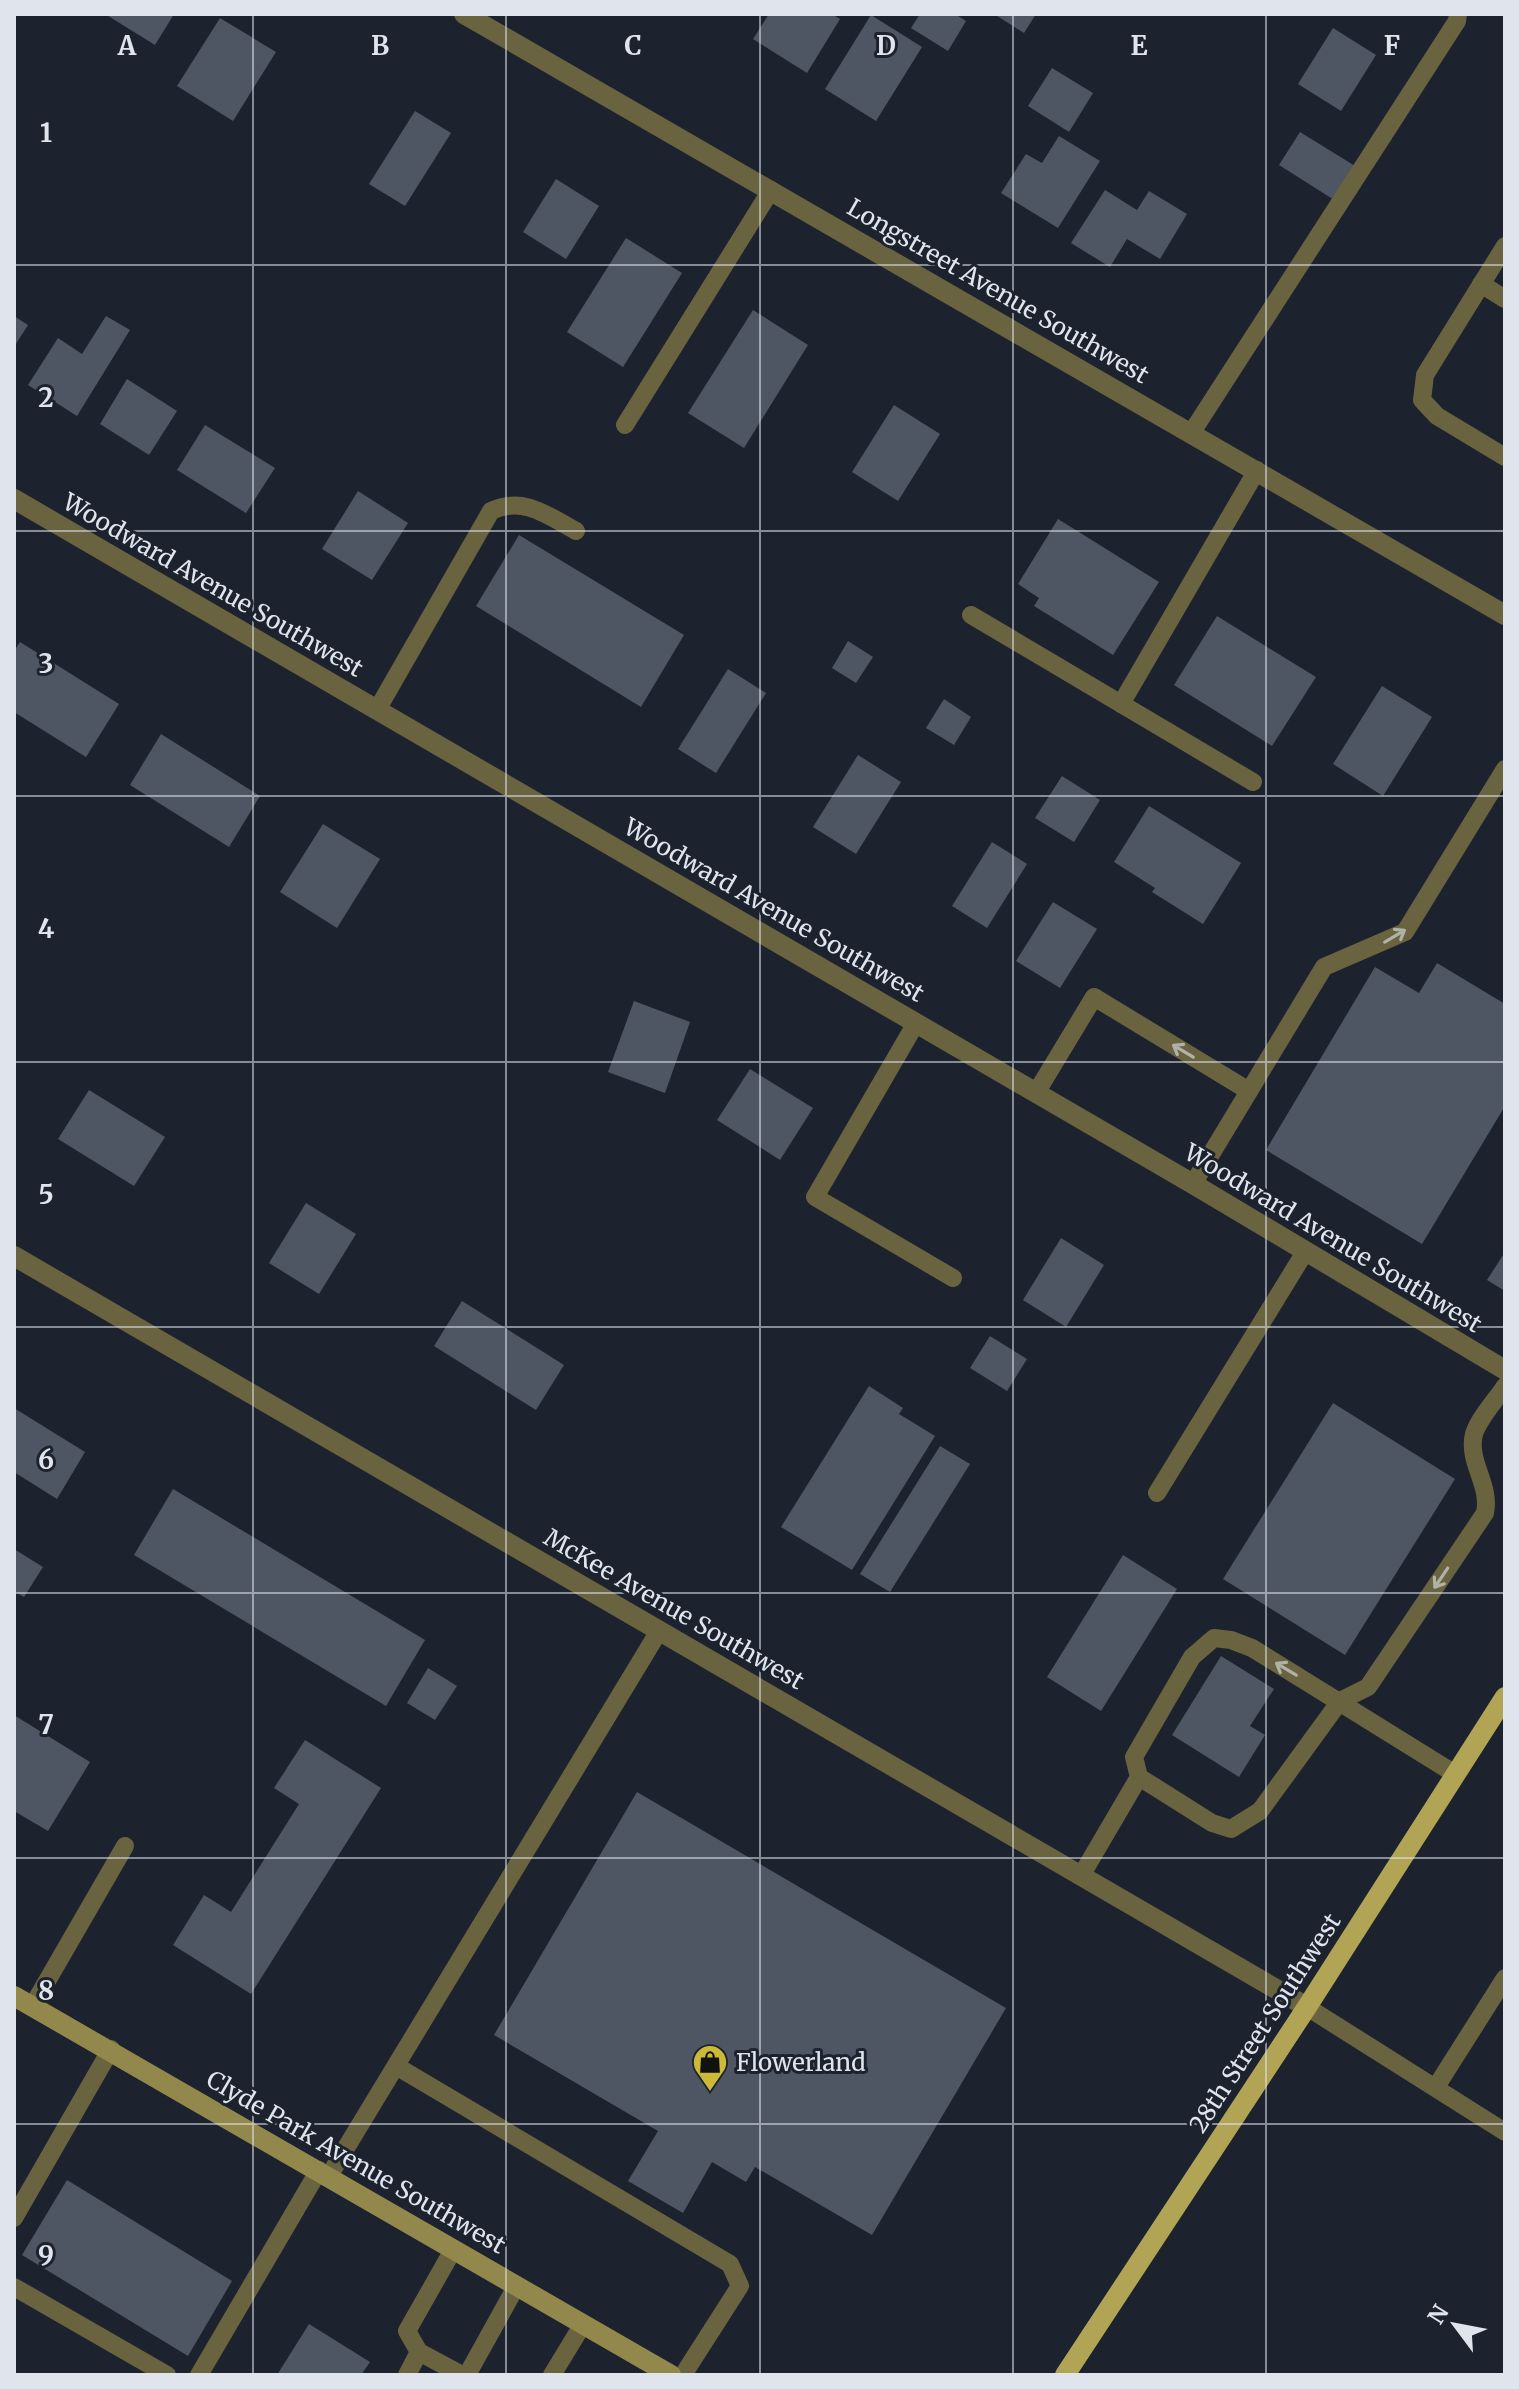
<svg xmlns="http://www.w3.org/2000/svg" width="1519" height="2389" font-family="Merriweather,serif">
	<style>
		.building { fill: #4d5662 }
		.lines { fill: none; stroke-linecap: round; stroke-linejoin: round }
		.service { stroke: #69633f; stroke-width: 18 }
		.minor { stroke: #69633f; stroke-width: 20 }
		.secondary { stroke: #92884b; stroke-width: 20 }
		.primary { stroke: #b1a454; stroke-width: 20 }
		.oneway { stroke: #b0b1a7 }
		.grid { fill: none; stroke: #e0e5ed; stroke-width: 2; stroke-opacity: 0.55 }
		.labels { text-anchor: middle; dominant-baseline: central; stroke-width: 6; stroke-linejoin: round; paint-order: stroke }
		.street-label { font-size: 24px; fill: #e0e5ed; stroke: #1c232e }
		.poi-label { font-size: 24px; fill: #e0e5ed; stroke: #1c232e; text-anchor: start }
		.grid-label { font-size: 26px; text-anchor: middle; font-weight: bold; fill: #e0e5ed; stroke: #1c232e; stroke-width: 6; stroke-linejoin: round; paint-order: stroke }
	</style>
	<rect width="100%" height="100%" fill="#1c232e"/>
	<g class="building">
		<path d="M 105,14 L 174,14 L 155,45 Z"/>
		<path d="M 769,14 L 832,14 L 840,19 L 807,73 L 753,39 Z"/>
		<path d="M 920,14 L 955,14 L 966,21 L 948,51 L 911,28 Z"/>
		<path d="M 994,14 L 1036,14 L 1024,33 Z"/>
		<path d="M 871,15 L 922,47 L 876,121 L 825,89 Z"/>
		<path d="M 220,18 L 276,52 L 233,121 L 177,86 Z"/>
		<path d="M 1333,28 L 1376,55 L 1341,111 L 1298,84 Z"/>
		<path d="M 1052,68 L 1093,93 L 1069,132 L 1028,106 Z"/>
		<path d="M 415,111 L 451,133 L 405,206 L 369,184 Z"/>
		<path d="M 1300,132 L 1360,169 L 1339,203 L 1279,165 Z"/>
		<path d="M 1059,136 L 1100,161 L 1058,228 L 1001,193 L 1026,154 L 1042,163 Z"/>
		<path d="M 556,179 L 599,206 L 566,259 L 523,232 Z"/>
		<path d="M 1105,190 L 1137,210 L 1149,191 L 1187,214 L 1160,259 L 1127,239 L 1110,267 L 1071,243 Z"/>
		<path d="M 626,238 L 682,273 L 623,367 L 567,332 Z"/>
		<path d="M 753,310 L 808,345 L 744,448 L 688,413 Z"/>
		<path d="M 14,316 L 28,325 L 14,347 Z"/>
		<path d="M 106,316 L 130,330 L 77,416 L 28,385 L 58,338 L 82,354 Z"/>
		<path d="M 127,379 L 177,411 L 149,455 L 100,424 Z"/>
		<path d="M 894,405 L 940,434 L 898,501 L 852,472 Z"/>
		<path d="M 205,425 L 275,468 L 246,513 L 177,470 Z"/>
		<path d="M 358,491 L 408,523 L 372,580 L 322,549 Z"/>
		<path d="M 1058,519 L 1159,582 L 1113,655 L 1034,606 L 1039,598 L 1018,584 Z"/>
		<path d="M 519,535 L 684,635 L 641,707 L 476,606 Z"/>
		<path d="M 1217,616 L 1316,677 L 1272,746 L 1174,685 Z"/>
		<path d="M 848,641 L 873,657 L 856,683 L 832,668 Z"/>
		<path d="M 20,642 L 119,704 L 86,757 L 14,712 L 14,651 Z"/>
		<path d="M 728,669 L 766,693 L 716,773 L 678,749 Z"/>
		<path d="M 1382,686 L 1432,717 L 1383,796 L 1333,764 Z"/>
		<path d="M 944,699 L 971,717 L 954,745 L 926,728 Z"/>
		<path d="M 161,734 L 260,796 L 229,847 L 130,785 Z"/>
		<path d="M 858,755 L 901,782 L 856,854 L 813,827 Z"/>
		<path d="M 1062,776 L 1100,800 L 1074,842 L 1035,818 Z"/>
		<path d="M 1149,806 L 1241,863 L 1203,924 L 1152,892 L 1155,888 L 1114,862 Z"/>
		<path d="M 323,824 L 380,859 L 337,928 L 280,892 Z"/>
		<path d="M 992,842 L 1027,864 L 987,928 L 952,906 Z"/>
		<path d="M 1053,902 L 1097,929 L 1060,988 L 1016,961 Z"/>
		<path d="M 1437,963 L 1505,1004 L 1505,1106 L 1422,1244 L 1266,1150 L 1375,967 L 1419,993 Z"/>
		<path d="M 634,1001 L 690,1022 L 665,1093 L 608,1072 Z"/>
		<path d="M 750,1069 L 813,1108 L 780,1160 L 717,1120 Z"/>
		<path d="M 89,1090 L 165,1137 L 134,1186 L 58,1139 Z"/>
		<path d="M 306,1203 L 356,1234 L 319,1294 L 269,1263 Z"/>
		<path d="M 1061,1238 L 1104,1265 L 1066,1327 L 1023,1300 Z"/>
		<path d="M 1505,1252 L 1505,1291 L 1487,1280 Z"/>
		<path d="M 462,1301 L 564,1365 L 536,1410 L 434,1346 Z"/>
		<path d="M 990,1336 L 1027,1359 L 1007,1391 L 970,1368 Z"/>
		<path d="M 869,1386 L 903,1408 L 899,1414 L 935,1436 L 852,1570 L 781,1527 Z"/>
		<path d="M 1333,1403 L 1455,1479 L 1345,1655 L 1223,1579 Z"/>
		<path d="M 14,1408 L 85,1452 L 57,1499 L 14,1472 Z"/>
		<path d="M 940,1446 L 970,1464 L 890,1592 L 860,1574 Z"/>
		<path d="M 173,1489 L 425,1640 L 386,1706 L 134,1555 Z"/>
		<path d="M 14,1549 L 43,1567 L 24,1597 L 14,1591 Z"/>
		<path d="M 1123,1555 L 1177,1589 L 1101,1711 L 1047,1677 Z"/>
		<path d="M 1221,1656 L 1274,1689 L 1250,1726 L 1265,1735 L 1239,1777 L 1172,1735 Z"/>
		<path d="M 428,1668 L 457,1686 L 435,1720 L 407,1703 Z"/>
		<path d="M 14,1715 L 90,1762 L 48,1831 L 14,1811 Z"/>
		<path d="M 305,1740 L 381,1788 L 251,1994 L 173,1945 L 204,1895 L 231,1912 L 299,1804 L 274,1788 Z"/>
		<path d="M 637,1792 L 1006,2008 L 872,2235 L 755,2167 L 746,2182 L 712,2162 L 683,2213 L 628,2181 L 658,2131 L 494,2035 Z"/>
		<path d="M 67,2180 L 232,2281 L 188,2356 L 22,2255 Z"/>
		<path d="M 309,2324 L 370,2362 L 361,2375 L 277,2375 Z"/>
	</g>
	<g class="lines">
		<g class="service">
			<path d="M 1505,246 L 1425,375 L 1422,400 L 1437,416 L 1505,457"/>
			<path d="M 1481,284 L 1505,299"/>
			<path d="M 625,425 L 771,190"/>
			<path d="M 1192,432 L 1457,21 L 1458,14"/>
			<path d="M 971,615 L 1253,782"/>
			<path d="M 1121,704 L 1257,470"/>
			<path d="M 377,710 L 491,511 C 523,496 547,515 576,531"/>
			<path d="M 916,1023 L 815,1197 L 953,1278"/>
			<path d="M 1036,1093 L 1094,997 L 1249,1091"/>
			<path d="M 1193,1184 L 1324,967 L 1405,932 L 1505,769"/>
			<path d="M 1157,1493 L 1305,1252"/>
			<path d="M 1139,1777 L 1212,1823 L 1231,1829 L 1260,1811 L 1340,1701 L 1368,1687 L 1485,1513 C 1491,1484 1467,1462 1474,1434 C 1479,1418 1496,1400 1505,1386"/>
			<path d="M 1081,1876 L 1139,1777 L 1134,1757 L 1192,1657 L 1214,1638 L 1231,1640 L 1252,1648 L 1455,1774"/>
			<path d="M 32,2007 L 125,1846"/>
			<path d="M 1307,2007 L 1505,2132"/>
			<path d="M 396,2066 L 730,2264 L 740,2286 L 683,2375"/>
			<path d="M 1436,2087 L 1505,1978"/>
			<path d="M 329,2176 L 659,1631"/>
			<path d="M 14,2218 L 111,2049"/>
			<path d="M 453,2250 L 407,2331 L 419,2352 L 462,2375"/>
			<path d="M 14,2287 L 167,2375"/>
			<path d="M 199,2375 L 319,2170"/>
			<path d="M 407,2375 L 419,2352"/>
			<path d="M 467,2375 L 517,2285"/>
			<path d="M 552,2375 L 583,2324"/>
		</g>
		<g class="minor">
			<path d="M 464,14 L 1505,615"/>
			<path d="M 14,499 L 1193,1184 L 1505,1370"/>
			<path d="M 14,1256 L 1307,2007"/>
		</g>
		<path class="secondary" d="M 14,1996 L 671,2375"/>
		<path class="primary" d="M 1065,2375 L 1307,2007 L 1505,1697"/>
	</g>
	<defs><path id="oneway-shaft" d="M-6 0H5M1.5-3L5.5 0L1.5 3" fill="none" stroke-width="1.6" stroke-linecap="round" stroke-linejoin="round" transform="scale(2)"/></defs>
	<g class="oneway">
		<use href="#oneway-shaft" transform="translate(1395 936) rotate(-31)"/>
		<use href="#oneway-shaft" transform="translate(1183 1051) rotate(-149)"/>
		<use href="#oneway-shaft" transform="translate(1441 1578) rotate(124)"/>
		<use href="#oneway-shaft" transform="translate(1286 1669) rotate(-149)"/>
	</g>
	<path class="grid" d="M 253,14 L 253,2375M 506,14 L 506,2375M 760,14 L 760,2375M 1013,14 L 1013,2375M 1266,14 L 1266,2375M 14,265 L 1505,265M 14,531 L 1505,531M 14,796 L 1505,796M 14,1062 L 1505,1062M 14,1327 L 1505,1327M 14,1593 L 1505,1593M 14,1858 L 1505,1858M 14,2124 L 1505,2124"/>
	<defs>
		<g id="shop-pin" transform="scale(1.8)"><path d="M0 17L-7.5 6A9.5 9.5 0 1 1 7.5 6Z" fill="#cdb938" stroke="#1c232e"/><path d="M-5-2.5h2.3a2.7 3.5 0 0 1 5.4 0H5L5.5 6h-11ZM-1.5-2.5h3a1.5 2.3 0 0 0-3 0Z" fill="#111"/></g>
	</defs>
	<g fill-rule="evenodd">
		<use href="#shop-pin" x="710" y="2062"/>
	</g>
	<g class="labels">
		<g class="street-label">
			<text transform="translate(998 291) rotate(30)">Longstreet Avenue Southwest</text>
			<text transform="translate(213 585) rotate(30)">Woodward Avenue Southwest</text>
			<text transform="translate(774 910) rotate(30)">Woodward Avenue Southwest</text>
			<text transform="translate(1333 1238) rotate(31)">Woodward Avenue Southwest</text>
			<text transform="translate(674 1609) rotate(30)">McKee Avenue Southwest</text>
			<text transform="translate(1265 2023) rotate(-57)">28th Street Southwest</text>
			<text transform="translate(356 2162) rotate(30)">Clyde Park Avenue Southwest</text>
		</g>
		<g class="poi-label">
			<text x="736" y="2062">Flowerland</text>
		</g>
	</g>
	<g class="grid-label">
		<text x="127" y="55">A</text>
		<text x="380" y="55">B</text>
		<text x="633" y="55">C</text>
		<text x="886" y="55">D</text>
		<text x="1139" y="55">E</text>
		<text x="1392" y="55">F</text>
		<text x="46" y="142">1</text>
		<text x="46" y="407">2</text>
		<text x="46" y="673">3</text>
		<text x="46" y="938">4</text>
		<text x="46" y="1204">5</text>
		<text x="46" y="1469">6</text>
		<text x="46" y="1734">7</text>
		<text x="46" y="2000">8</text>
		<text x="46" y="2265">9</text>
	</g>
	<rect width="1519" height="2389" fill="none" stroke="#e0e5ed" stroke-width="32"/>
	<g transform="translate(1455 2325) rotate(302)" stroke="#1c232e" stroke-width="6" paint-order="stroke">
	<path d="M0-6L14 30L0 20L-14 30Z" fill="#e0e5ed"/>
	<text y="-12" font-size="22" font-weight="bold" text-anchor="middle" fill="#e0e5ed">N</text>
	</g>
</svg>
